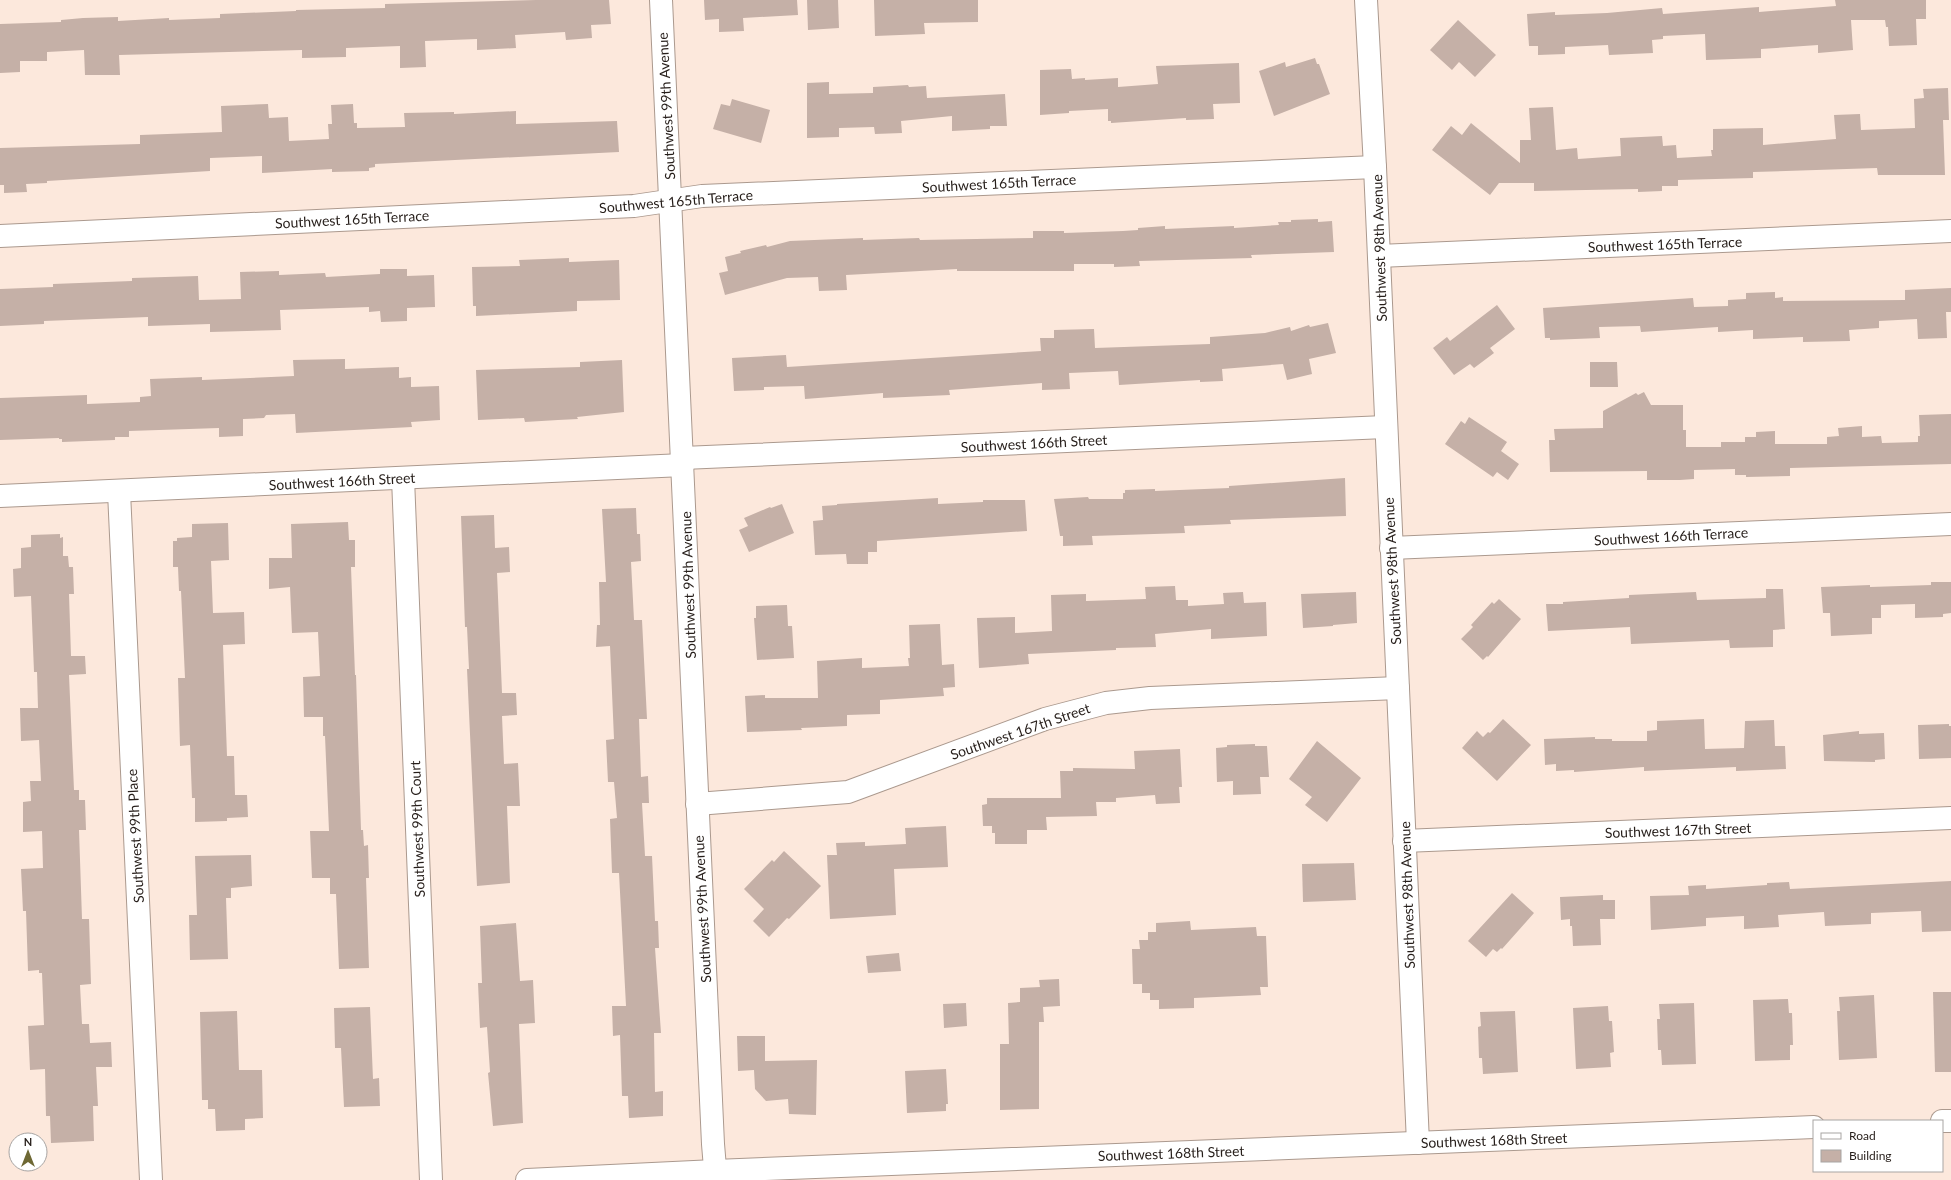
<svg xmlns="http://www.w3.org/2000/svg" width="1951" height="1180" font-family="Lato,sans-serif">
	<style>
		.building { fill: #c5b0a7 }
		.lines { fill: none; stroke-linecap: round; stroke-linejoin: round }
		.minor-casing { stroke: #ab998e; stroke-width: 24 }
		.minor { stroke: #fff; stroke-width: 22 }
		.labels { text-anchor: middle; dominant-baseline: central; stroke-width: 4; stroke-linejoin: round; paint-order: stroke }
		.street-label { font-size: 14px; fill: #261e1a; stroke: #fff }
	</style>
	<rect width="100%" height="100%" fill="#fce8dc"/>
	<g class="building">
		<path d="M 536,0 L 609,0 L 611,24 L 591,25 L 592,38 L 566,40 L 565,32 L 515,35 L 516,48 L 477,50 L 477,39 L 425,41 L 426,67 L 400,68 L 400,46 L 346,48 L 346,57 L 302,58 L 302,50 L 119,55 L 120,75 L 85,75 L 84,50 L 47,52 L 47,61 L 20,61 L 20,72 L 0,73 L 0,24 L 61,22 L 61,20 L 83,18 L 118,17 L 118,21 L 169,18 L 169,20 L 220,18 L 220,14 L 296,11 L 296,10 L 385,8 L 385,4 Z"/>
		<path d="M 704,0 L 797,0 L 798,15 L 743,18 L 744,31 L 719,32 L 719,19 L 705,20 Z"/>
		<path d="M 807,0 L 838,0 L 839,28 L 808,30 Z"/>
		<path d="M 874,0 L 978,0 L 978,22 L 924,23 L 925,34 L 875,36 Z"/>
		<path d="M 1835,0 L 1926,0 L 1926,19 L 1916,19 L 1917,45 L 1889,46 L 1888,27 L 1886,27 L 1885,20 L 1851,20 L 1853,50 L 1818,53 L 1818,45 L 1761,49 L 1761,58 L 1706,60 L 1705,34 L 1663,36 L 1663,39 L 1652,40 L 1653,53 L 1609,55 L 1608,45 L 1565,47 L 1565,54 L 1538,55 L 1538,46 L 1529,46 L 1527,14 L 1555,12 L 1555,15 L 1607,13 L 1662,8 L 1663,14 L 1759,7 L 1759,12 L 1836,6 Z"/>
		<path d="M 1458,20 L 1496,55 L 1475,77 L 1459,62 L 1452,70 L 1430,50 Z"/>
		<path d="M 1315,58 L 1317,64 L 1319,64 L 1330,94 L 1274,116 L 1259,71 L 1285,62 L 1286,67 Z"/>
		<path d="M 1239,63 L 1240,103 L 1213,104 L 1214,119 L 1186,120 L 1186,118 L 1111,123 L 1111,121 L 1108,121 L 1108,109 L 1069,111 L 1069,113 L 1040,115 L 1040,70 L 1071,69 L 1072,79 L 1085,78 L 1085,80 L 1118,78 L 1118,87 L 1158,84 L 1156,66 Z"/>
		<path d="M 829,82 L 829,94 L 873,93 L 873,87 L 908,85 L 909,87 L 926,86 L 927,98 L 1005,94 L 1007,126 L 990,126 L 990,129 L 952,131 L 952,116 L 901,121 L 902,133 L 875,134 L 874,127 L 839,128 L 839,137 L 807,138 L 807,83 Z"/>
		<path d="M 1948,88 L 1949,120 L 1943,120 L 1945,175 L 1878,175 L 1877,168 L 1753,172 L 1753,178 L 1678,180 L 1678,186 L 1662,186 L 1662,191 L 1638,192 L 1638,189 L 1534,191 L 1534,183 L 1499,183 L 1490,195 L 1432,150 L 1451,126 L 1462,135 L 1471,123 L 1520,163 L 1520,140 L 1531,140 L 1529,108 L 1553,107 L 1556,150 L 1577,148 L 1578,159 L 1621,156 L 1620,138 L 1662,136 L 1663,146 L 1676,145 L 1677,158 L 1712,156 L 1711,150 L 1713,150 L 1713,129 L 1763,128 L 1763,145 L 1836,139 L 1834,115 L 1860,114 L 1861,130 L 1915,128 L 1914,99 L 1924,98 L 1923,89 Z"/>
		<path d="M 732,99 L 770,110 L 761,143 L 713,129 L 721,104 L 730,106 Z"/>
		<path d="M 268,104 L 269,118 L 288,117 L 289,141 L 329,139 L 328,124 L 332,124 L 331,105 L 353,104 L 354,123 L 357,123 L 357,128 L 405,127 L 404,113 L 454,112 L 454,114 L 516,111 L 516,124 L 617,121 L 619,152 L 375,164 L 375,167 L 369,168 L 369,171 L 332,172 L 332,169 L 262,173 L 262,156 L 210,158 L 210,171 L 47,181 L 47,183 L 26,184 L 27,192 L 4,193 L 4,185 L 0,185 L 0,148 L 140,144 L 140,135 L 222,132 L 221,106 Z"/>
		<path d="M 1318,219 L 1318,222 L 1332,221 L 1334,252 L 1251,255 L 1252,258 L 1139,261 L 1140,266 L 1114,267 L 1114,264 L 1074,264 L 1074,271 L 957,271 L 957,269 L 846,275 L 847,290 L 819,291 L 818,277 L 787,278 L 725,295 L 719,273 L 728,271 L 725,257 L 741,253 L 740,251 L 766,245 L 767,247 L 790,241 L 863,238 L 863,240 L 919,238 L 920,240 L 1033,238 L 1033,231 L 1064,231 L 1064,233 L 1123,231 L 1138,230 L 1138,228 L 1165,226 L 1165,229 L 1234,226 L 1234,228 L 1279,225 L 1278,222 L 1291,222 L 1291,220 Z"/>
		<path d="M 569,258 L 569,262 L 619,260 L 620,300 L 577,301 L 577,311 L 476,316 L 476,306 L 473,306 L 472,267 L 520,266 L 519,260 Z"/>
		<path d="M 380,269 L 407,269 L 407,276 L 434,275 L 435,307 L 407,308 L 407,321 L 381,322 L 380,311 L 369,312 L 369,307 L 280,310 L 281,330 L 210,332 L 210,324 L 148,326 L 148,317 L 44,321 L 44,324 L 0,326 L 0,289 L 53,287 L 53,284 L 132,281 L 132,278 L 198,276 L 199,300 L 241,299 L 240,272 L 279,271 L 279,275 L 325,273 L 326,277 L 380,274 Z"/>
		<path d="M 1951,288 L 1951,312 L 1946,312 L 1947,338 L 1918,339 L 1917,319 L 1879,321 L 1879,328 L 1849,330 L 1850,341 L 1803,342 L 1803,337 L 1753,339 L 1753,330 L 1718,332 L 1718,327 L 1641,332 L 1640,326 L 1599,327 L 1600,338 L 1550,340 L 1550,338 L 1545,338 L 1543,308 L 1693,298 L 1694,307 L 1728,306 L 1728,300 L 1746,299 L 1746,293 L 1775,292 L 1775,298 L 1783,297 L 1783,301 L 1905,300 L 1905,290 Z"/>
		<path d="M 1497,305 L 1515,329 L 1490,348 L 1494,353 L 1474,368 L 1470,364 L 1454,375 L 1433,348 L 1447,337 L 1450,341 Z"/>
		<path d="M 1328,323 L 1336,353 L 1309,359 L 1312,374 L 1287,380 L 1283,364 L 1222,369 L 1223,381 L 1200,382 L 1200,380 L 1119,385 L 1118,371 L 1069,373 L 1070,389 L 1042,390 L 1042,383 L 949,390 L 950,395 L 883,398 L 883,393 L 805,399 L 804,386 L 764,387 L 764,390 L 734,391 L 732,358 L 786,355 L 787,367 L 1041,351 L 1040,338 L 1054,338 L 1054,330 L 1094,329 L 1095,348 L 1210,344 L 1210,337 L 1265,333 L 1290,327 L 1291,331 L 1309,325 L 1310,327 Z"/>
		<path d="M 345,359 L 345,369 L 399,367 L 399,378 L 411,377 L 411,387 L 439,386 L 440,420 L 411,422 L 412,427 L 296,433 L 295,414 L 266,415 L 264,418 L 243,419 L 243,436 L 219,437 L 219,428 L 129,431 L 129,437 L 115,437 L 115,440 L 62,442 L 62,439 L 59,439 L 59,438 L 0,440 L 0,398 L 87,395 L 87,404 L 140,402 L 140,397 L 151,396 L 150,379 L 202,377 L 202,380 L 294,376 L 293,360 Z"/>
		<path d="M 622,360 L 624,412 L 577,417 L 578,419 L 558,420 L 525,422 L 524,418 L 478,420 L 476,370 L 580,367 L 580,362 Z"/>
		<path d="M 1590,362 L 1617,362 L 1618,387 L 1590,387 Z"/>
		<path d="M 1644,392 L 1651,405 L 1683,405 L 1683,430 L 1686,430 L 1686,447 L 1721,447 L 1721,442 L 1745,442 L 1745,437 L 1756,437 L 1756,432 L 1775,431 L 1775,444 L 1827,444 L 1827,437 L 1839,436 L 1838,428 L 1862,426 L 1862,437 L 1881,436 L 1882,443 L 1918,442 L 1918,436 L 1920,436 L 1919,415 L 1951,414 L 1951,464 L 1790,468 L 1790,476 L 1746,477 L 1746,475 L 1735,475 L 1735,469 L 1694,470 L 1694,479 L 1680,480 L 1647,480 L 1647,471 L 1550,472 L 1549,440 L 1555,440 L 1554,429 L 1603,428 L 1603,411 L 1636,393 L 1638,395 Z"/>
		<path d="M 1469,417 L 1507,442 L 1501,451 L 1519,464 L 1508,480 L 1497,472 L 1493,477 L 1445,444 L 1461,421 L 1465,424 Z"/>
		<path d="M 1345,478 L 1346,516 L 1230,520 L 1231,524 L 1184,526 L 1185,533 L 1092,536 L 1093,545 L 1063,546 L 1063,536 L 1060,536 L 1054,499 L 1088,497 L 1089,499 L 1123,499 L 1123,493 L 1125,493 L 1125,490 L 1155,489 L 1155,491 L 1229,488 L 1229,486 Z"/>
		<path d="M 938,498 L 938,504 L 983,502 L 983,500 L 1025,500 L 1027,531 L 877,541 L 877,552 L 868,552 L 868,564 L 847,564 L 846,554 L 815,555 L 813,521 L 823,520 L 822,506 L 837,505 L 837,504 Z"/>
		<path d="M 782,504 L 794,533 L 749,552 L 739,530 L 748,526 L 744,518 L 770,507 L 771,508 Z"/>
		<path d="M 636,508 L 637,534 L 640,534 L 641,561 L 631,562 L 634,620 L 642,620 L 647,719 L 639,719 L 641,777 L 648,776 L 649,803 L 642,803 L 645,856 L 652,856 L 655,921 L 658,921 L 659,948 L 655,948 L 661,1033 L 654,1033 L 655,1092 L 663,1091 L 663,1116 L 629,1118 L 628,1096 L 622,1096 L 620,1035 L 613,1036 L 612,1006 L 626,1006 L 619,873 L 612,873 L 610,819 L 617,818 L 614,782 L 608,782 L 606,740 L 614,739 L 610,646 L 596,647 L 597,625 L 600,625 L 599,582 L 606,582 L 602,509 Z"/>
		<path d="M 494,515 L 495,548 L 509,547 L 510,572 L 497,573 L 502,693 L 516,693 L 517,715 L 502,716 L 504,764 L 518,763 L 520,806 L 507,806 L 510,883 L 477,886 L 467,669 L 469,669 L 467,627 L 465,627 L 461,516 Z"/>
		<path d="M 348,522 L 349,540 L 355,540 L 355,567 L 351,567 L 355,675 L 356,675 L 361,830 L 363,830 L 364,846 L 368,845 L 369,878 L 366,878 L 369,968 L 339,969 L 336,894 L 330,894 L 330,878 L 312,878 L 310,831 L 329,831 L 325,736 L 323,736 L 323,717 L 304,717 L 303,677 L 320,676 L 318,632 L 292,633 L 290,587 L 269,589 L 269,558 L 292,558 L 291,524 Z"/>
		<path d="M 228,523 L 229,560 L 211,561 L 213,613 L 244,612 L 245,644 L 223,645 L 227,756 L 234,756 L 235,795 L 247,795 L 248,817 L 227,818 L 227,821 L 195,822 L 195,798 L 192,798 L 190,745 L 180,746 L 178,678 L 185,678 L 181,591 L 179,591 L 178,567 L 173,567 L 173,541 L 177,541 L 177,538 L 192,537 L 192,524 Z"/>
		<path d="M 60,534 L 60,538 L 63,537 L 63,556 L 68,556 L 69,567 L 73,567 L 74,594 L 69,594 L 71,656 L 85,656 L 86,674 L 69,675 L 74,790 L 79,790 L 79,800 L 85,800 L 86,830 L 79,830 L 82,919 L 89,919 L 91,984 L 80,985 L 82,1024 L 89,1024 L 90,1043 L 111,1042 L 112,1067 L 96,1067 L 98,1106 L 93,1106 L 94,1141 L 51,1143 L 50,1116 L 46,1116 L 45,1069 L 30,1070 L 28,1026 L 44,1025 L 42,973 L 39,973 L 39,970 L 28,971 L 26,911 L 23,911 L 21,869 L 43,868 L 42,831 L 23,832 L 23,802 L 31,801 L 30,781 L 41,781 L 39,740 L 21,741 L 20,708 L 38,708 L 37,672 L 34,672 L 31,596 L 14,597 L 13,569 L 21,568 L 21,548 L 31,547 L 31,535 Z"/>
		<path d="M 1931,582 L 1951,582 L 1951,613 L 1943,614 L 1943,617 L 1915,618 L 1915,604 L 1881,605 L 1881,618 L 1872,618 L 1872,634 L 1831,636 L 1830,613 L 1823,613 L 1821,587 L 1870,585 L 1870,587 L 1931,585 Z"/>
		<path d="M 1175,586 L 1176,600 L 1188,600 L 1188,606 L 1224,604 L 1223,593 L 1243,592 L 1244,603 L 1266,602 L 1267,636 L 1211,639 L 1211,629 L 1155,634 L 1156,647 L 1116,648 L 1116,650 L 1028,654 L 1029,664 L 979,668 L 977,618 L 1015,617 L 1015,633 L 1052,631 L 1051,595 L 1086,594 L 1086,601 L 1146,599 L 1145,587 Z"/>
		<path d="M 1766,589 L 1783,589 L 1785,629 L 1773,630 L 1773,647 L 1730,648 L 1729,640 L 1631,644 L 1630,627 L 1548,631 L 1546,604 L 1563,604 L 1563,602 L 1629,598 L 1629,595 L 1696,592 L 1697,600 L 1766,598 Z"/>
		<path d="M 1356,592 L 1357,623 L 1333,625 L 1333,626 L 1303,628 L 1301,594 Z"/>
		<path d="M 1499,599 L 1521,619 L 1488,657 L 1487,656 L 1483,660 L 1461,639 L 1473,627 L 1471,625 L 1492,602 L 1494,604 Z"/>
		<path d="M 787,605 L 788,626 L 792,626 L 794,658 L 757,660 L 754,618 L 756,618 L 756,606 Z"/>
		<path d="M 940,624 L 942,665 L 954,664 L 955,687 L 943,688 L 944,696 L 880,700 L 880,714 L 847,715 L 847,726 L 801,728 L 802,730 L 747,732 L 745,696 L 765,695 L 765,698 L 818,698 L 817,661 L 862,658 L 862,668 L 909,666 L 908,658 L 910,658 L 909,625 Z"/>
		<path d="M 1503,719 L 1531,745 L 1497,781 L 1462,748 L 1477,731 L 1483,737 L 1488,732 L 1490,733 Z"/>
		<path d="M 1704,719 L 1705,749 L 1744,748 L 1745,721 L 1774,720 L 1775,746 L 1785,746 L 1786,769 L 1736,771 L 1736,767 L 1644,771 L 1644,767 L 1574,772 L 1574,770 L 1556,771 L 1556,764 L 1545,765 L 1544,739 L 1595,737 L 1595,739 L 1612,739 L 1612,741 L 1647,741 L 1647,731 L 1657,730 L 1657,721 Z"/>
		<path d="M 1949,724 L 1949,726 L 1951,726 L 1951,758 L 1919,759 L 1918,725 Z"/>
		<path d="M 1859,731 L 1859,734 L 1884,733 L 1885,759 L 1875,760 L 1875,762 L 1824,761 L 1823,735 Z"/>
		<path d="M 1317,741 L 1361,778 L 1327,822 L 1305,805 L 1312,797 L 1289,779 Z"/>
		<path d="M 1255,744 L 1255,746 L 1267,746 L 1269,777 L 1260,777 L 1261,794 L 1233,795 L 1233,781 L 1217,782 L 1216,748 L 1227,747 L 1227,745 Z"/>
		<path d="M 1180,749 L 1182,787 L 1179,787 L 1180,803 L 1156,804 L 1155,795 L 1116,798 L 1116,802 L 1096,802 L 1097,816 L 1046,817 L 1047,830 L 1027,830 L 1027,844 L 995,844 L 995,833 L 992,833 L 992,826 L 983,826 L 982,805 L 987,804 L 987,798 L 1061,798 L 1060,771 L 1073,771 L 1073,768 L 1135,769 L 1134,751 Z"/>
		<path d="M 946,826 L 948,867 L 894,869 L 896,915 L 830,919 L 827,855 L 837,855 L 836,843 L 865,842 L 865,846 L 906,844 L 905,828 Z"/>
		<path d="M 784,851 L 821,886 L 789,919 L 787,918 L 769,937 L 753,921 L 764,909 L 744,889 L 772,860 L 774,862 Z"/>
		<path d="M 251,855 L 252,886 L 231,888 L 231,898 L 226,898 L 228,959 L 190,960 L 189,915 L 197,915 L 195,856 Z"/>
		<path d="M 1354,863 L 1356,900 L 1303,902 L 1302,864 Z"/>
		<path d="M 1951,881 L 1951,931 L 1922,932 L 1921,911 L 1871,913 L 1871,924 L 1825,926 L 1824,912 L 1778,915 L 1779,927 L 1744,929 L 1744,916 L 1706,918 L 1706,926 L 1651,930 L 1650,896 L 1689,895 L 1688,886 L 1706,885 L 1706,889 L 1767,885 L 1767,883 L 1789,882 L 1790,889 Z"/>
		<path d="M 1512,893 L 1534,913 L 1502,949 L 1501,948 L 1497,952 L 1493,949 L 1486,957 L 1468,941 Z"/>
		<path d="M 1603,895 L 1603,900 L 1615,900 L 1615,919 L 1600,919 L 1601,945 L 1573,946 L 1572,926 L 1570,926 L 1570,919 L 1561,920 L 1560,897 Z"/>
		<path d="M 1190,921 L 1191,930 L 1256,927 L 1257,936 L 1266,936 L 1268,987 L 1260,987 L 1261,995 L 1194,998 L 1194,1008 L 1159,1009 L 1159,1000 L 1150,1000 L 1150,993 L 1142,993 L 1142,984 L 1133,984 L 1132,949 L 1140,949 L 1139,940 L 1148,940 L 1148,932 L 1156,932 L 1156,923 Z"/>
		<path d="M 516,923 L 520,981 L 533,980 L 535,1023 L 519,1024 L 523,1123 L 493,1126 L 488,1073 L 490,1072 L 487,1027 L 480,1028 L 478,983 L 482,983 L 480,926 Z"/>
		<path d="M 899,953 L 901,971 L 868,973 L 866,956 Z"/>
		<path d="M 1059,979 L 1060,1006 L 1043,1007 L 1044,1022 L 1039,1022 L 1039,1109 L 1000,1110 L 1000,1044 L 1009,1044 L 1008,1003 L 1020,1002 L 1020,988 L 1040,987 L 1039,980 Z"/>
		<path d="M 1933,992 L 1951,992 L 1951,1072 L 1935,1072 Z"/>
		<path d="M 1874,995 L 1877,1058 L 1839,1060 L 1837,1011 L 1840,1011 L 1839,997 Z"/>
		<path d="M 1788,999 L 1789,1013 L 1792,1013 L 1793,1045 L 1790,1045 L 1790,1060 L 1755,1061 L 1753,1000 Z"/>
		<path d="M 966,1003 L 967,1026 L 944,1028 L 943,1004 Z"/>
		<path d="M 1694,1003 L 1696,1064 L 1662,1065 L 1661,1050 L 1658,1050 L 1657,1019 L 1660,1019 L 1659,1004 Z"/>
		<path d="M 1608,1006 L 1609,1021 L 1612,1021 L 1614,1052 L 1610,1053 L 1611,1067 L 1576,1069 L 1573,1008 Z"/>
		<path d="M 370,1007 L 373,1079 L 379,1078 L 380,1106 L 344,1107 L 341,1048 L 335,1048 L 334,1008 Z"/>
		<path d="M 237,1011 L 239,1070 L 262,1070 L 263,1118 L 245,1119 L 245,1130 L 216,1131 L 215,1109 L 208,1109 L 208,1100 L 202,1100 L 200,1012 Z"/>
		<path d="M 1515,1011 L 1518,1072 L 1483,1074 L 1482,1058 L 1479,1058 L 1478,1027 L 1481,1026 L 1480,1012 Z"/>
		<path d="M 737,1036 L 765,1036 L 765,1061 L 817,1060 L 816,1115 L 789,1114 L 788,1099 L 766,1101 L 755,1089 L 754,1070 L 738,1071 Z"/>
		<path d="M 946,1069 L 948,1104 L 946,1104 L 946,1111 L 907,1113 L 905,1071 Z"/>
	</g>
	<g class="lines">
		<g class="minor-casing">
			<g id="minor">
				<path d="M 661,0 L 713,1144 L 716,1180"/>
				<path d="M 1366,0 L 1375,167 L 1418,1143"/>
				<path d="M 0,236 L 634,206 L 702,196 L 1375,167"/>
				<path d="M 1379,256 L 1951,231"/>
				<path d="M 683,458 L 1385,427"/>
				<path d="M 403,478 L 431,1180"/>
				<path d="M 119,492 L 151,1180"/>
				<path d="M 0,496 L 683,465"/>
				<path d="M 1391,548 L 1951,524"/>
				<path d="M 697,804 L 848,792 L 1045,719 L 1106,703 L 1150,698 L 1398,688"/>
				<path d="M 1404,841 L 1951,818"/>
				<path d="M 1942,1121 L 1951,1121"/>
				<path d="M 527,1180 L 715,1171 L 1814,1127"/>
			</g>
		</g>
		<use href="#minor" class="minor"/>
	</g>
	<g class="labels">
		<g class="street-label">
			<text transform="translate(666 106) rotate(-93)">Southwest 99th Avenue</text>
			<text transform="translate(999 183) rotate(-3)">Southwest 165th Terrace</text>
			<text transform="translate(676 201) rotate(-5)">Southwest 165th Terrace</text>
			<text transform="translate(352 219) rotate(-3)">Southwest 165th Terrace</text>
			<text transform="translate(1665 244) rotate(-2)">Southwest 165th Terrace</text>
			<text transform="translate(1379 248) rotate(-92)">Southwest 98th Avenue</text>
			<text transform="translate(1034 443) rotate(-3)">Southwest 166th Street</text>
			<text transform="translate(342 481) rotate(-3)">Southwest 166th Street</text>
			<text transform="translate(1671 536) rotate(-3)">Southwest 166th Terrace</text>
			<text transform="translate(1392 571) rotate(-93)">Southwest 98th Avenue</text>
			<text transform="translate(688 585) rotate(-92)">Southwest 99th Avenue</text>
			<text transform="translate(1020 731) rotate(-19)">Southwest 167th Street</text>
			<text transform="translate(417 829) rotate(-92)">Southwest 99th Court</text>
			<text transform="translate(1678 830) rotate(-2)">Southwest 167th Street</text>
			<text transform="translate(135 836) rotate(-93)">Southwest 99th Place</text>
			<text transform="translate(1407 895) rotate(-92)">Southwest 98th Avenue</text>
			<text transform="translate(702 909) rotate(-93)">Southwest 99th Avenue</text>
			<text transform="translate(1494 1140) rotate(-2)">Southwest 168th Street</text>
			<text transform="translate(1171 1153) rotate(-2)">Southwest 168th Street</text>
		</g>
	</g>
	<rect x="1813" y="1120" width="130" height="52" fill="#ffffff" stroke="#a8a5a3"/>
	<rect x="1821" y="1133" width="20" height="6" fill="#ffffff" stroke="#a8a5a3"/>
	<text x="1849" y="1140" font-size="12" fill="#261e1a">Road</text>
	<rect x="1821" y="1150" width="20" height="12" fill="#c5b0a7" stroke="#a8a5a3"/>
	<text x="1849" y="1160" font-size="12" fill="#261e1a">Building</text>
	<g transform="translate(28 1152)"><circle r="19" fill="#ffffff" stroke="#a8a5a3"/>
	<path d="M0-3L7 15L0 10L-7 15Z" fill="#6e6834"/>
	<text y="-6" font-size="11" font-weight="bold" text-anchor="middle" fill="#261e1a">N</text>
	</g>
</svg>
